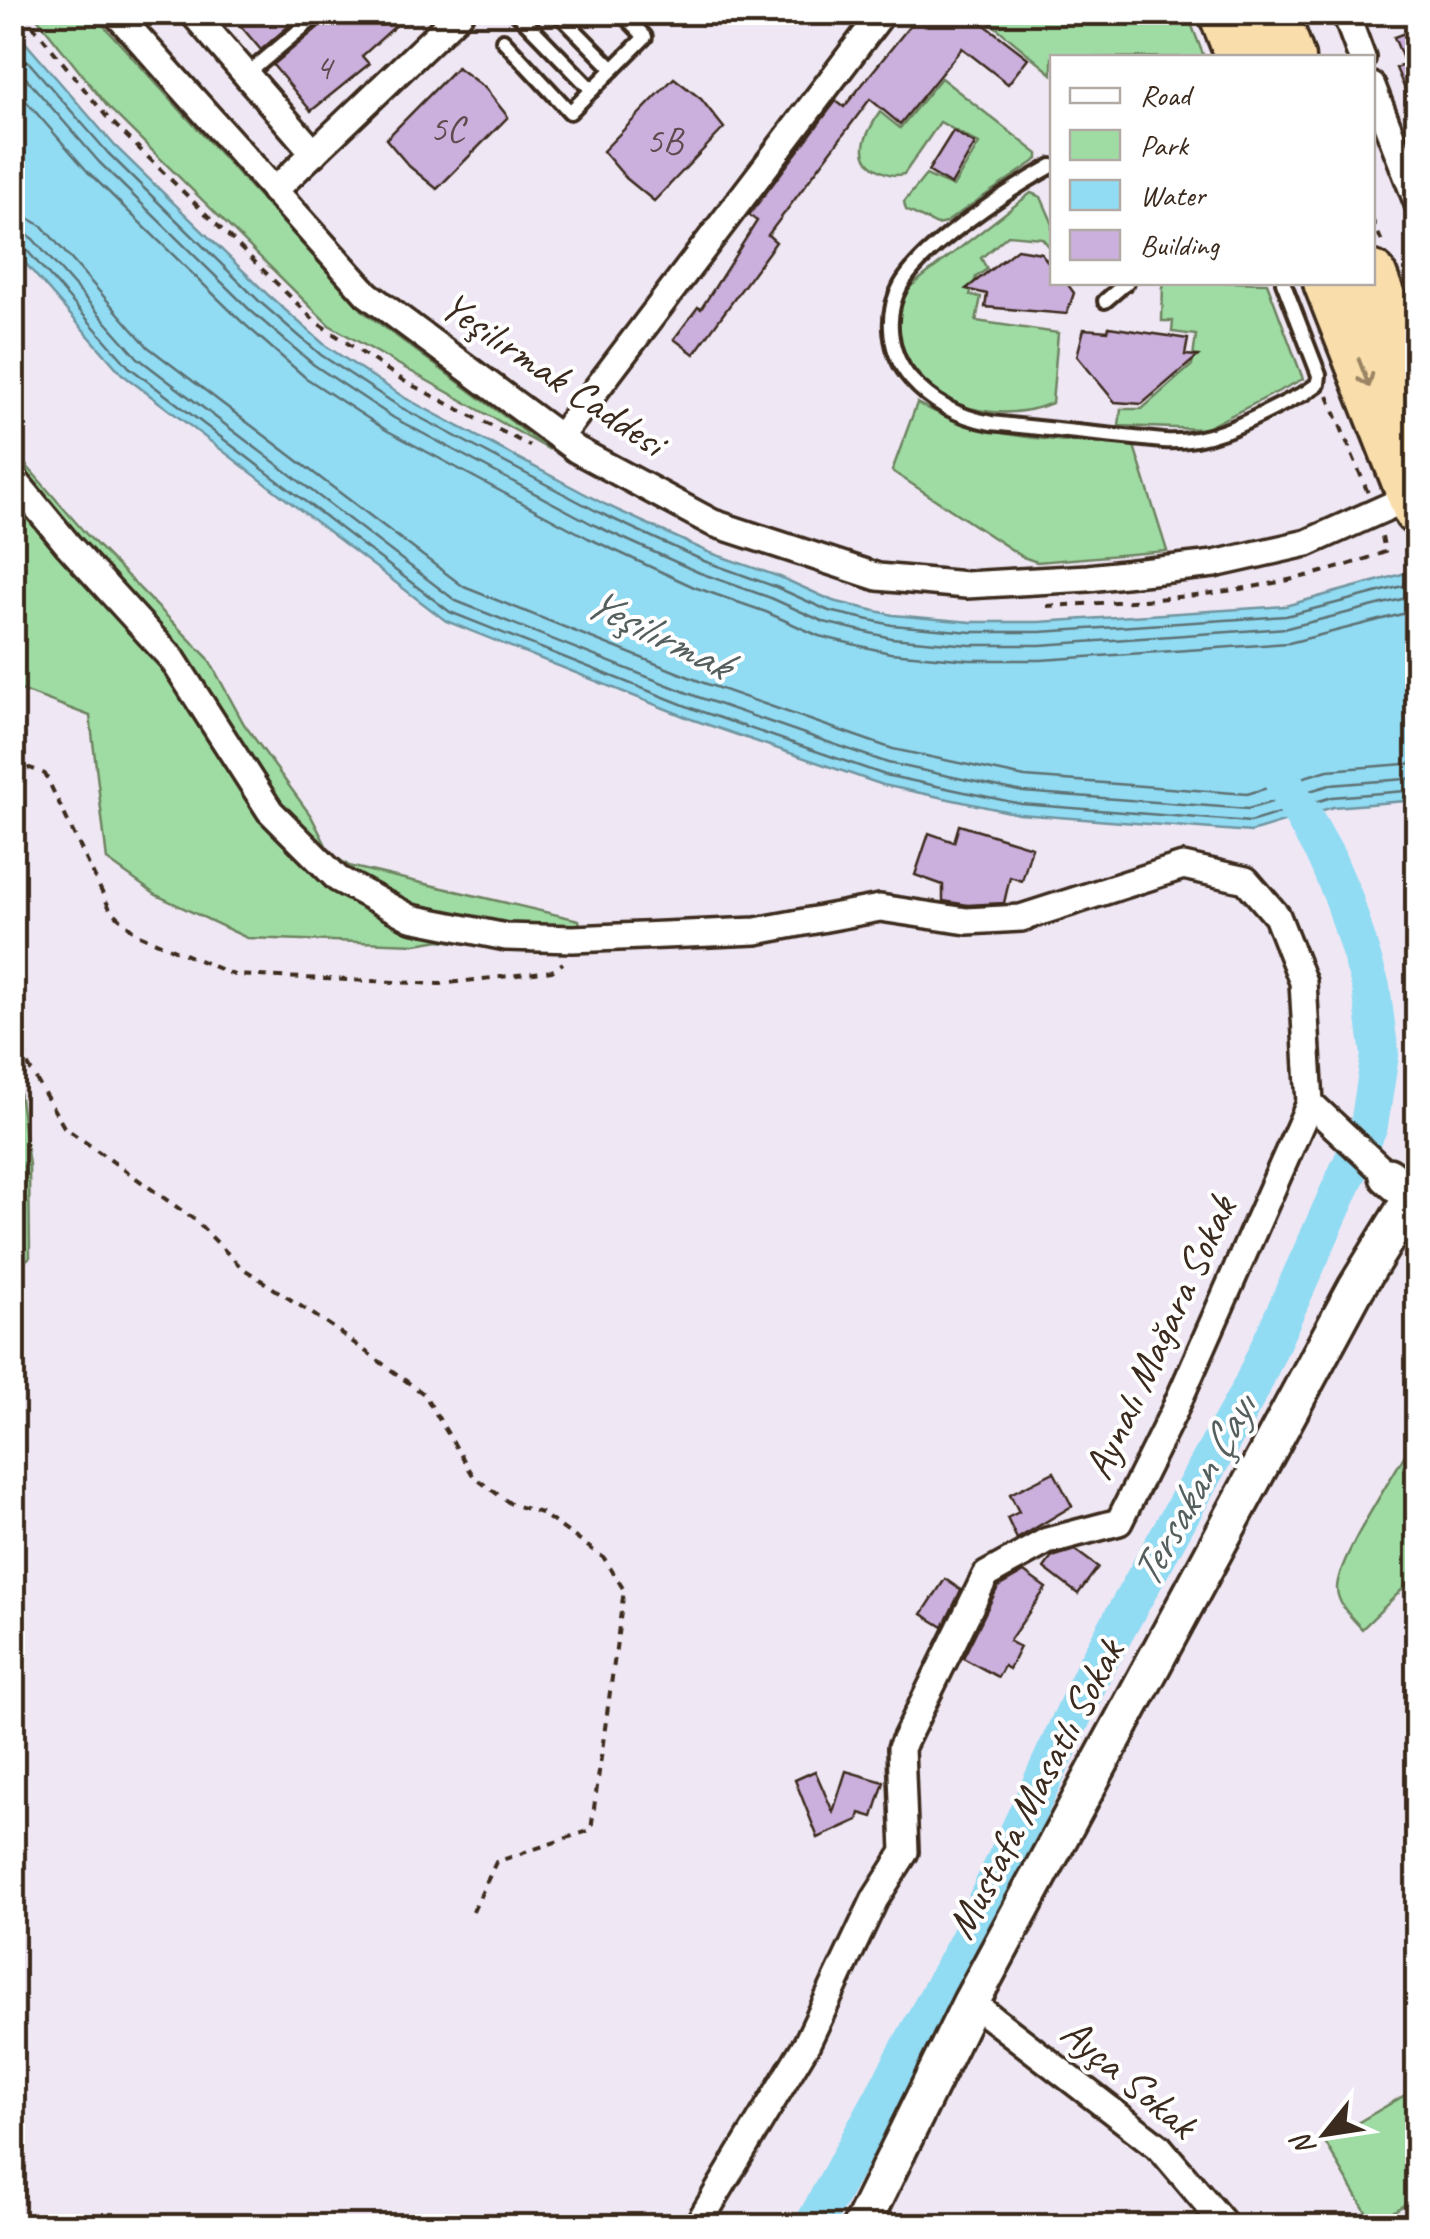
<svg xmlns="http://www.w3.org/2000/svg" width="1430" height="2239" font-family="Caveat,sans-serif">
	<style>
		.green { fill: #9fdca4; stroke: #6d8361; stroke-width: 2.5 }
		.water { fill: #91dbf3; stroke: #6f949e; stroke-width: 2.5 }
		.lines { fill: none; stroke-linecap: round; stroke-linejoin: round }
		.shore { stroke: #5d7173; stroke-width: 2.5 }
		.river { stroke: #91dbf3; stroke-width: 38 }
		.building { fill: #cbafdc; stroke: #3b2a1e; stroke-width: 2.5 }
		.lane-casing { stroke: #3b2a1e; stroke-width: 20 }
		.street-casing { stroke: #3b2a1e; stroke-width: 32 }
		.secondary-casing { stroke: #3b2a1e; stroke-width: 42 }
		.highway-casing { stroke: #3b2a1e; stroke-width: 55 }
		.path { stroke: #3b2a1e; stroke-width: 4; stroke-dasharray: 8 8; stroke-linecap: butt }
		.lane { stroke: #fff; stroke-width: 12 }
		.street { stroke: #fff; stroke-width: 25 }
		.secondary { stroke: #fff; stroke-width: 35 }
		.highway { stroke: #f9deab; stroke-width: 48 }
		.oneway { stroke: #9a8464 }
		.labels { text-anchor: middle; dominant-baseline: central; stroke-width: 8; stroke-linejoin: round; paint-order: stroke }
		.number-label { font-size: 38px; fill: #5f4b4e }
		.street-label { font-size: 42px; fill: #3b2a1e; stroke: #fff }
		.water-label { font-size: 45px; font-style: italic; fill: #555f5e; stroke: #fff }
	</style>
	<rect width="100%" height="100%" fill="#efe7f4"/>
	<filter id="ink" filterUnits="userSpaceOnUse"><feTurbulence type="fractalNoise" baseFrequency=".01" numOctaves="2"/><feDisplacementMap in="SourceGraphic" scale="20" xChannelSelector="R" yChannelSelector="G"/><feConvolveMatrix kernelMatrix="1 2 1 2 8 2 1 2 1" color-interpolation-filters="sRGB"/></filter>
	<g filter="url(#ink)">
		<g class="green">
			<path d="M 33,13 L 92,13 L 364,312 L 550,450 L 329,325 L 107,106 Z"/>
			<path d="M 979,13 L 1187,13 L 1204,57 L 1052,58 L 1052,74 Z"/>
			<path d="M 941,78 L 1038,154 L 1038,159 L 945,223 L 937,225 L 906,210 L 904,202 L 926,175 L 953,187 L 979,144 L 940,122 L 904,174 C 894,176 888,175 879,170 C 852,156 867,132 880,112 L 900,128 Z"/>
			<path d="M 1031,193 L 1041,197 L 1052,222 L 1052,250 L 1042,238 L 1008,235 L 981,258 L 987,269 L 976,277 L 970,295 L 981,297 L 976,321 L 1058,333 L 1052,403 C 995,427 913,405 900,338 C 895,317 898,304 911,286 Z"/>
			<path d="M 1224,282 L 1267,283 L 1303,379 L 1204,429 L 1119,426 L 1121,409 L 1142,409 L 1192,365 L 1196,335 L 1172,332 L 1173,321 L 1162,321 L 1163,283 Z"/>
			<path d="M 917,403 C 988,442 1056,439 1134,446 L 1167,551 L 1037,562 L 1023,557 L 892,471 Z"/>
			<path d="M 12,449 L 86,534 L 208,658 L 244,724 L 311,816 L 330,853 L 349,866 L 579,920 L 584,948 L 507,949 L 440,940 L 416,944 L 247,938 L 156,895 L 107,860 L 90,716 L 13,687 Z"/>
			<path d="M 12,1039 L 29,1165 L 30,1257 L 13,1271 Z"/>
			<path d="M 1417,1434 L 1417,1575 L 1362,1629 C 1351,1617 1338,1605 1337,1589 C 1336,1560 1401,1464 1417,1434 Z"/>
			<path d="M 1417,2088 L 1417,2197 L 1373,2224 L 1325,2142 Z"/>
		</g>
		<path class="water" d="M 12,27 L 115,146 L 267,294 L 326,346 L 405,398 L 604,504 L 708,552 L 780,577 L 833,601 L 893,615 L 971,622 L 1039,622 L 1285,606 L 1417,570 L 1417,800 L 1333,807 L 1251,832 L 1019,814 L 883,785 L 691,719 L 446,621 L 122,374 L 13,249 Z"/>
		<g class="lines">
			<g class="shore">
				<path d="M 12,43 L 108,153 L 260,302 L 321,355 L 400,407 L 600,513 L 704,561 L 776,587 L 829,611 L 892,625 L 971,632 L 1040,632 L 1286,616 L 1418,582"/>
				<path d="M 12,62 L 99,162 L 251,311 L 314,365 L 394,418 L 594,525 L 700,573 L 771,598 L 824,622 L 891,638 L 970,645 L 1040,645 L 1287,628 L 1418,595"/>
				<path d="M 12,85 L 88,172 L 241,321 L 306,378 L 386,430 L 588,538 L 694,587 L 766,612 L 819,636 L 890,653 L 970,660 L 1041,660 L 1289,643 L 1418,610"/>
				<path d="M 12,216 L 28,218 L 42,226 L 148,347 L 464,587 L 704,683 L 893,749 L 1025,777 L 1247,794 L 1328,770 L 1418,763"/>
				<path d="M 12,231 L 23,232 L 33,239 L 138,358 L 456,601 L 698,697 L 888,763 L 1023,792 L 1248,809 L 1330,785 L 1418,778"/>
				<path d="M 12,243 L 24,247 L 129,367 L 450,612 L 694,709 L 885,775 L 1021,804 L 1250,822 L 1332,797 L 1418,790"/>
			</g>
			<path class="river" d="M 813,2226 L 967,1943 L 1097,1664 L 1250,1390 L 1369,1125 L 1380,1055 L 1371,987 L 1344,899 L 1326,857 L 1280,775"/>
		</g>
		<g class="building">
			<path d="M 229,12 L 305,12 L 261,50 Z"/>
			<path d="M 331,12 L 411,12 L 362,56 L 369,64 L 311,111 L 273,65 L 327,20 Z"/>
			<path d="M 921,12 L 968,12 L 1028,58 L 1008,84 L 962,48 L 900,124 L 870,99 L 768,235 L 776,242 L 694,354 L 674,339 L 698,307 L 701,309 L 757,221 L 749,215 L 836,101 L 844,107 Z"/>
			<path d="M 1418,28 L 1418,118 L 1417,118 L 1396,68 L 1405,64 L 1394,37 Z"/>
			<path d="M 457,67 L 485,88 L 508,117 L 437,189 L 409,166 L 386,139 Z"/>
			<path d="M 674,78 L 701,99 L 724,128 L 654,201 L 626,178 L 603,151 Z"/>
			<path d="M 953,131 L 975,144 L 951,185 L 928,171 Z"/>
			<path d="M 1017,249 L 1041,253 L 1052,267 L 1052,282 L 1066,282 L 1074,293 L 1067,314 L 985,307 L 987,294 L 966,289 Z"/>
			<path d="M 1109,327 L 1188,339 L 1185,355 L 1198,356 L 1142,404 L 1115,402 L 1077,356 L 1084,329 L 1108,331 Z"/>
			<path d="M 959,825 L 1032,847 L 1022,881 L 1010,877 L 1004,903 L 968,905 L 943,901 L 943,885 L 915,875 L 929,833 L 954,842 Z"/>
			<path d="M 1054,1472 L 1072,1506 L 1017,1539 L 1007,1518 L 1019,1512 L 1010,1494 Z"/>
			<path d="M 1075,1550 L 1098,1567 L 1078,1594 L 1044,1568 L 1052,1557 Z"/>
			<path d="M 1024,1572 L 1046,1588 L 1009,1641 L 1020,1647 L 1009,1669 L 1004,1666 L 998,1677 L 963,1658 L 998,1587 Z"/>
			<path d="M 945,1579 L 961,1590 L 943,1627 L 922,1614 Z"/>
			<path d="M 815,1771 L 833,1812 L 846,1771 L 884,1782 L 873,1817 L 860,1813 L 858,1820 L 818,1838 L 795,1780 Z"/>
		</g>
		<g class="lines">
			<g class="lane-casing">
				<g id="lane">
					<path d="M 516,12 L 592,90"/>
					<path d="M 557,12 L 613,69"/>
					<path d="M 503,40 L 570,112 L 645,37 L 621,12"/>
					<path d="M 245,76 L 321,12"/>
					<path d="M 1052,166 C 1012,188 923,246 901,285 C 884,315 889,354 911,379 C 933,404 959,417 991,423 L 1163,441 C 1214,445 1260,414 1305,393 L 1318,384 L 1319,375 L 1283,282"/>
					<path d="M 1105,301 L 1127,282"/>
				</g>
			</g>
			<g class="street-casing">
				<g id="street">
					<path d="M 115,12 L 367,294 L 577,450 L 713,523 L 878,577 L 966,585 L 1088,578 L 1214,564 L 1307,543 L 1412,496"/>
					<path d="M 192,12 L 314,153"/>
					<path d="M 1345,12 L 1362,58"/>
					<path d="M 1372,86 L 1418,204"/>
					<path d="M 274,191 L 461,12"/>
					<path d="M 560,437 L 883,12"/>
					<path d="M 12,477 L 68,545 L 173,660 L 270,811 L 338,879 L 411,918 L 506,937 L 573,939 L 756,931 L 880,908 L 967,921 L 1021,918 L 1183,866 L 1246,880 L 1277,916 L 1303,982 L 1310,1103 L 1388,1176"/>
					<path d="M 971,2002 L 1160,2148 L 1226,2226"/>
					<path d="M 697,2226 L 807,2043 L 875,1899 L 905,1852 L 901,1748 L 986,1575 L 1047,1541 L 1119,1522 L 1174,1411 L 1310,1103"/>
				</g>
			</g>
			<g class="secondary-casing">
				<g id="secondary">
					<path d="M 1388,1176 L 1412,1197"/>
					<path d="M 861,2226 L 971,2002 L 1356,1288 L 1412,1197 L 1418,1203"/>
				</g>
			</g>
			<g class="highway-casing">
				<g id="highway">
					<path d="M 1223,12 L 1241,58"/>
					<path d="M 1273,12 L 1290,58"/>
					<path d="M 1372,276 L 1418,394"/>
					<path d="M 1328,282 L 1418,511"/>
				</g>
			</g>
			<g class="path">
				<path d="M 22,12 L 106,116 L 316,322 L 404,381 L 530,446"/>
				<path d="M 1372,219 L 1382,242"/>
				<path d="M 1328,396 L 1368,493"/>
				<path d="M 1047,606 C 1163,600 1276,593 1385,552 L 1382,536"/>
				<path d="M 12,773 L 30,768 L 45,774 L 110,909 L 137,934 L 234,975 L 440,984 L 552,971 L 563,963"/>
				<path d="M 12,922 L 26,1062 L 64,1127 L 195,1220 L 241,1267 L 331,1326 L 424,1394 L 474,1477 L 511,1504 L 541,1513 L 604,1558 L 624,1590 L 591,1830 L 496,1862 L 471,1916"/>
			</g>
			<use href="#lane" class="lane"/>
			<use href="#street" class="street"/>
			<use href="#secondary" class="secondary"/>
			<use href="#highway" class="highway"/>
		</g>
		<defs><path id="oneway-shaft" d="M-6 0H5M1.5-3L5.5 0L1.5 3" fill="none" stroke-width="1.6" stroke-linecap="round" stroke-linejoin="round" transform="scale(2.5)"/></defs>
		<use class="oneway" href="#oneway-shaft" transform="translate(1364 373) rotate(69)"/>
	</g>
	<g class="labels">
		<g class="number-label">
			<text x="323" y="66">4</text>
			<text x="447" y="128">5C</text>
			<text x="664" y="140">5B</text>
		</g>
		<g class="street-label">
			<text transform="translate(553 374) rotate(34)">Yeşilırmak Caddesi</text>
			<text transform="translate(1160 1338) rotate(-65)">Aynalı Mağara Sokak</text>
			<text transform="translate(1035 1789) rotate(-62)">Mustafa Masatlı Sokak</text>
			<text transform="translate(1129 2078) rotate(40)">Ayça Sokak</text>
		</g>
		<g class="water-label">
			<text transform="translate(658 633) rotate(26)">Yeşilırmak</text>
			<text transform="translate(1193 1491) rotate(-61)">Tersakan Çayı</text>
		</g>
	</g>
	<rect width="1430" height="2239" fill="none" stroke="#fff" stroke-width="50"/>
	<rect x="25" y="25" width="1380" height="2189" fill="none" stroke="#3b2a1e" stroke-width="4" filter="url(#ink)"/>
	<rect x="1050" y="55" width="325" height="230" fill="#ffffff" stroke="#b1aaa5" stroke-width="2.5"/>
	<rect x="1070" y="88" width="50" height="15" fill="#ffffff" stroke="#b1aaa5" stroke-width="2.5"/>
	<text x="1140" y="105" font-size="30" fill="#3b2a1e">Road</text>
	<rect x="1070" y="130" width="50" height="30" fill="#9fdca4" stroke="#b1aaa5" stroke-width="2.5"/>
	<text x="1140" y="155" font-size="30" fill="#3b2a1e">Park</text>
	<rect x="1070" y="180" width="50" height="30" fill="#91dbf3" stroke="#b1aaa5" stroke-width="2.5"/>
	<text x="1140" y="205" font-size="30" fill="#3b2a1e">Water</text>
	<rect x="1070" y="230" width="50" height="30" fill="#cbafdc" stroke="#b1aaa5" stroke-width="2.5"/>
	<text x="1140" y="255" font-size="30" fill="#3b2a1e">Building</text>
	<g transform="translate(1325 2134) rotate(240)" stroke="#ffffff" stroke-width="8" paint-order="stroke">
	<path d="M0-8L18 38L0 25L-18 38Z" fill="#3b2a1e"/>
	<text y="-15" font-size="28" font-weight="bold" text-anchor="middle" fill="#3b2a1e">N</text>
	</g>
</svg>
